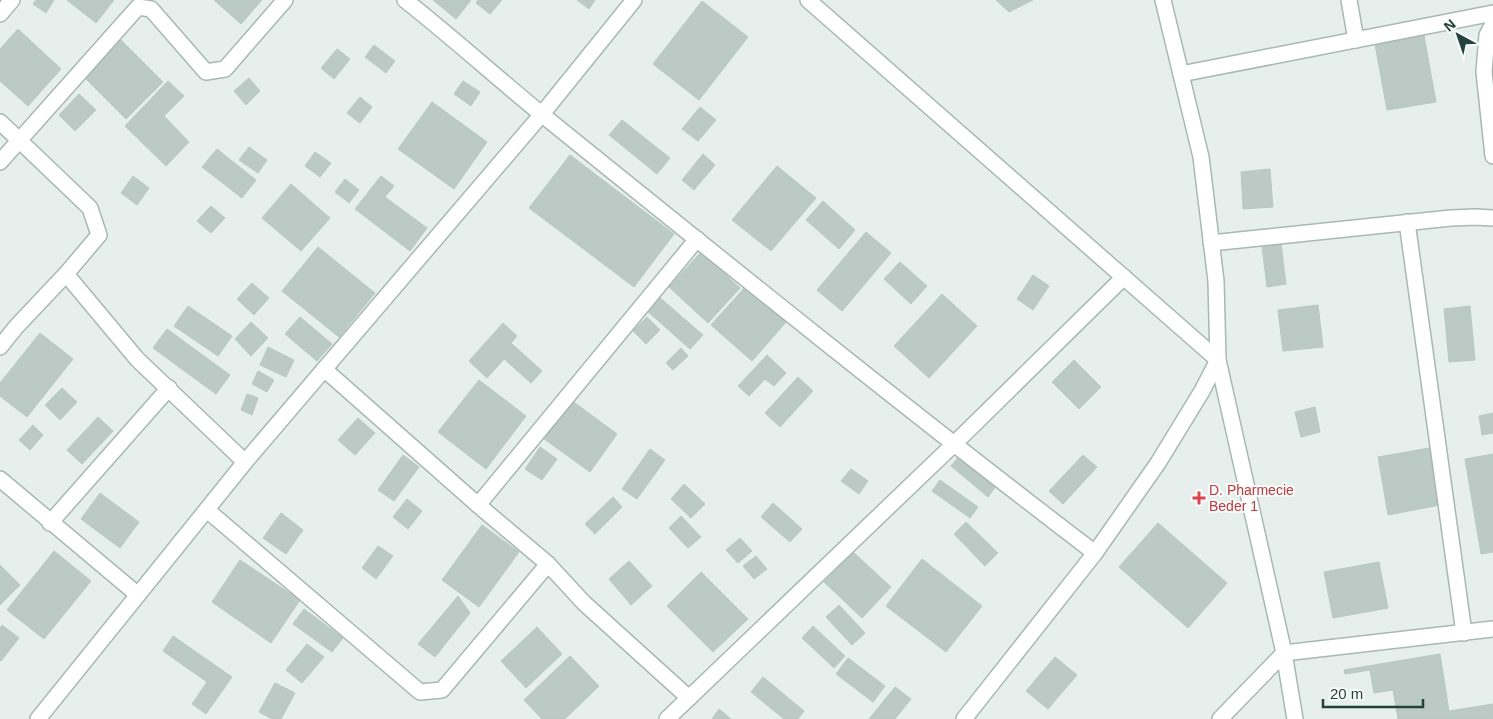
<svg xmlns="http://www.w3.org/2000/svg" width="1493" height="719" font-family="Helvetica,sans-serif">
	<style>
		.building { fill: #bbcac4; stroke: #b8c9c2 }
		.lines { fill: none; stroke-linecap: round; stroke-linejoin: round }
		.minor-casing { stroke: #a8b8b2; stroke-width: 18 }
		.tertiary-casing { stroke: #a8b8b2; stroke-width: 18 }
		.minor { stroke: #fff; stroke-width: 15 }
		.tertiary { stroke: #fff; stroke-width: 15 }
		.health-dot { fill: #e0444e; stroke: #f7fbf9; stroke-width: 2 }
		.labels { text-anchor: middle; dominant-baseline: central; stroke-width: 4; stroke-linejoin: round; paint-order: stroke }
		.health-label { font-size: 14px; fill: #be3a42; stroke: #f7fbf9; text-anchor: start }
	</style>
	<rect width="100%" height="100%" fill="#e6efeb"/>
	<g class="building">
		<path d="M 36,0 L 54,0 L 46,13 L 33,4 Z"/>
		<path d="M 67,0 L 114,0 L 96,23 Z"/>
		<path d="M 214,0 L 262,0 L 241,24 Z"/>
		<path d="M 433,0 L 471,0 L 456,19 Z"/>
		<path d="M 478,0 L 502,0 L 490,14 L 476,3 Z"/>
		<path d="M 577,0 L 595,0 L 589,9 Z"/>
		<path d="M 996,0 L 1033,0 L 1009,12 Z"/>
		<path d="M 702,1 L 748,37 L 699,100 L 653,64 Z"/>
		<path d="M 18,29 L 61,69 L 28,106 L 0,81 L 0,49 Z"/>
		<path d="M 1423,30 L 1436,102 L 1387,110 L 1374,39 Z"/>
		<path d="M 121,40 L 163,82 L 126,119 L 84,77 Z"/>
		<path d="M 374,45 L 395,61 L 386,73 L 365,57 Z"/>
		<path d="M 337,49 L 350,59 L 334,79 L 321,68 Z"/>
		<path d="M 249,78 L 260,91 L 246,105 L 234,91 Z"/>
		<path d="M 168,81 L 184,96 L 164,116 L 189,142 L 166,166 L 125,126 Z"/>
		<path d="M 463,81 L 480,92 L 471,106 L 454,94 Z"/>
		<path d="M 79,94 L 96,110 L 75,131 L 59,115 Z"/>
		<path d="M 360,97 L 372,107 L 360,123 L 347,113 Z"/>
		<path d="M 432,102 L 487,142 L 454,189 L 398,149 Z"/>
		<path d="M 700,107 L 716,120 L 698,141 L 682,129 Z"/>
		<path d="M 622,120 L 670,158 L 657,174 L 609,135 Z"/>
		<path d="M 249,147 L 267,160 L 258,173 L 239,160 Z"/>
		<path d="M 217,149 L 256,180 L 242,198 L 202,167 Z"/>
		<path d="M 315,152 L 331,163 L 320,177 L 305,166 Z"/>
		<path d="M 703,154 L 715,165 L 694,190 L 682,180 Z"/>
		<path d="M 570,155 L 674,234 L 634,287 L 529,208 Z"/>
		<path d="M 777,166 L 816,198 L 771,251 L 732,220 Z"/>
		<path d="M 1270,169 L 1273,207 L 1243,209 L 1241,172 Z"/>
		<path d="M 133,176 L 149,188 L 137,205 L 121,193 Z"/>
		<path d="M 381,176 L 394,186 L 385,197 L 427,228 L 410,251 L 355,209 Z"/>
		<path d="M 345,179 L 359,190 L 349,203 L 335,192 Z"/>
		<path d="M 291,184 L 330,218 L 301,251 L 262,218 Z"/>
		<path d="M 823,201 L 855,230 L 839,249 L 806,220 Z"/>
		<path d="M 211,206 L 225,218 L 211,233 L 197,221 Z"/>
		<path d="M 866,232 L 891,253 L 842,311 L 817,290 Z"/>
		<path d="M 1281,244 L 1286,284 L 1267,287 L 1262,247 Z"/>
		<path d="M 318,247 L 375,293 L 339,337 L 282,291 Z"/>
		<path d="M 701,252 L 740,288 L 708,323 L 669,287 Z"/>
		<path d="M 900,262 L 927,286 L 911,304 L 884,279 Z"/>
		<path d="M 1033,275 L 1049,286 L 1033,310 L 1017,299 Z"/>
		<path d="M 252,283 L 269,298 L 254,315 L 237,299 Z"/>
		<path d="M 747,285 L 787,321 L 752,361 L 711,325 Z"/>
		<path d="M 942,294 L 977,326 L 929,378 L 894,346 Z"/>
		<path d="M 658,296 L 703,335 L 690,349 L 646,310 Z"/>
		<path d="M 1318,305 L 1323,347 L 1283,351 L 1278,310 Z"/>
		<path d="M 188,306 L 232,336 L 218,356 L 174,326 Z"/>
		<path d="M 1470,306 L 1475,360 L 1449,362 L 1444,309 Z"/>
		<path d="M 300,317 L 332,344 L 317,361 L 285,334 Z"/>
		<path d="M 647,317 L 660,330 L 646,344 L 633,331 Z"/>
		<path d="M 251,322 L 268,338 L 251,356 L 235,339 Z"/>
		<path d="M 503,323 L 517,336 L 511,343 L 542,371 L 531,383 L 504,359 L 487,378 L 469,361 Z"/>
		<path d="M 167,329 L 230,375 L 216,394 L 153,348 Z"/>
		<path d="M 40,333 L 73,359 L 27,417 L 0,396 L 0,383 Z"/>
		<path d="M 268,347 L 294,360 L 286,377 L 260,365 Z"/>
		<path d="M 681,348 L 688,356 L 673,370 L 666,363 Z"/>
		<path d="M 767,355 L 786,373 L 774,386 L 765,379 L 749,396 L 738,386 Z"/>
		<path d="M 1074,360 L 1101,387 L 1079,409 L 1052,382 Z"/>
		<path d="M 258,371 L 274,380 L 267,392 L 252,384 Z"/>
		<path d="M 798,377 L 813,391 L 780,427 L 765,413 Z"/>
		<path d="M 479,380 L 526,416 L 486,469 L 438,432 Z"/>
		<path d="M 62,388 L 77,402 L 60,420 L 45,405 Z"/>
		<path d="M 247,394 L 258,398 L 252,415 L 241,410 Z"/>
		<path d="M 571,400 L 617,434 L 590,472 L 543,438 Z"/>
		<path d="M 1315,407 L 1320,432 L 1301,437 L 1295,412 Z"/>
		<path d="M 1493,413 L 1493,433 L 1482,435 L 1479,416 Z"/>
		<path d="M 98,417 L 113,431 L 82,464 L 67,450 Z"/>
		<path d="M 358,418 L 375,433 L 355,455 L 338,440 Z"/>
		<path d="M 33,425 L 43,435 L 30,450 L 19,440 Z"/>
		<path d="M 540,447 L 557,459 L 542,480 L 525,469 Z"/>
		<path d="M 1435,447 L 1445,504 L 1388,515 L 1378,457 Z"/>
		<path d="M 650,449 L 665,460 L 637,499 L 622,489 Z"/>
		<path d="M 1493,454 L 1493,552 L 1481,554 L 1465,459 Z"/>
		<path d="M 403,455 L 419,467 L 394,501 L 378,490 Z"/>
		<path d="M 960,455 L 996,486 L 988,497 L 951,466 Z"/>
		<path d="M 1083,455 L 1097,467 L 1063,504 L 1049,491 Z"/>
		<path d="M 851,469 L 868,481 L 859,494 L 841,481 Z"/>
		<path d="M 940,480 L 978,507 L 970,518 L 932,491 Z"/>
		<path d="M 684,484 L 705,504 L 691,518 L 671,499 Z"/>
		<path d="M 100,493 L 139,522 L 120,548 L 81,519 Z"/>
		<path d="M 613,497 L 622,507 L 595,534 L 585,524 Z"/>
		<path d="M 407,499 L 422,511 L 408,529 L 393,517 Z"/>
		<path d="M 773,503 L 802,529 L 790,542 L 761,517 Z"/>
		<path d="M 281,513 L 303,530 L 286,554 L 263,538 Z"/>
		<path d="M 681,516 L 701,537 L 688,548 L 669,528 Z"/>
		<path d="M 966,522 L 998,553 L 985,566 L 954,534 Z"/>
		<path d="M 1158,523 L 1227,583 L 1188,628 L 1119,567 Z"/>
		<path d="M 482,525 L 519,552 L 479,607 L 442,580 Z"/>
		<path d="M 740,538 L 752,551 L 738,563 L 726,550 Z"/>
		<path d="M 378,546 L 393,556 L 376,579 L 362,568 Z"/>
		<path d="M 54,551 L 91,581 L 44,639 L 7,610 Z"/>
		<path d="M 853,552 L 891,587 L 862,618 L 824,582 Z"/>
		<path d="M 756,556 L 767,569 L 754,579 L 743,566 Z"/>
		<path d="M 922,559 L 982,606 L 946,652 L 886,606 Z"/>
		<path d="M 240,560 L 300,600 L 271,643 L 212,602 Z"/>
		<path d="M 629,561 L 652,586 L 631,605 L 609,579 Z"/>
		<path d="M 1379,562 L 1388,608 L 1333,618 L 1324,572 Z"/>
		<path d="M 0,565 L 20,585 L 0,605 Z"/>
		<path d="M 701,572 L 748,619 L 713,652 L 667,606 Z"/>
		<path d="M 458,596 L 470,613 L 435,657 L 418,644 Z"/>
		<path d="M 839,605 L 865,633 L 852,645 L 826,617 Z"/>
		<path d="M 304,609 L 343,638 L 332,652 L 293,624 Z"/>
		<path d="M 2,625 L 19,638 L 1,661 L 0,660 L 0,628 Z"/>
		<path d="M 813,626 L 845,656 L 834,668 L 802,638 Z"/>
		<path d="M 537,627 L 562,654 L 526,688 L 501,661 Z"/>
		<path d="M 173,636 L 232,677 L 206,714 L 192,704 L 207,682 L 163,651 Z"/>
		<path d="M 307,644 L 324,657 L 302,683 L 286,670 Z"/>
		<path d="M 1440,654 L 1449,711 L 1493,704 L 1493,719 L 1398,719 L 1393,690 L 1374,693 L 1370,670 L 1345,674 L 1344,670 Z"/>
		<path d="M 570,656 L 599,686 L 565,719 L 542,719 L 524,700 Z"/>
		<path d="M 1055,657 L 1077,675 L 1048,709 L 1026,691 Z"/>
		<path d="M 848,658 L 885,686 L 873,702 L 836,674 Z"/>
		<path d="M 763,677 L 804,711 L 798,719 L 784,719 L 751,692 Z"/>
		<path d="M 275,683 L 295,693 L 281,719 L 272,719 L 259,712 Z"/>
		<path d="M 895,687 L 911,699 L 895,719 L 869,719 Z"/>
		<path d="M 719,709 L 731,719 L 712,719 Z"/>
	</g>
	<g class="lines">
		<g class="minor-casing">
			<g id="minor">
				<path d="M 405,0 C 452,37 497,78 545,117 C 727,264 909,411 1095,553"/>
				<path d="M 808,0 L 1218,360 L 1284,653 L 1295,719"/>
				<path d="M 1349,0 L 1356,40"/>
				<path d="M 0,14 L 12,0"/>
				<path d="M 1493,24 L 1487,35 L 1484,72 L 1493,156"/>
				<path d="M 1181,74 L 1493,13"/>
				<path d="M 0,122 L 90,208 L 99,235 L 66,274"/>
				<path d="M 0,162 L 138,7 L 151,9 L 206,72 L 225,69 L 285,0"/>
				<path d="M 1407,222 L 1464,633"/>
				<path d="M 1211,243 L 1451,218 L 1476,217 L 1493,218"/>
				<path d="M 0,347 L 16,327 L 66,274 L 137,359 L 245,462"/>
				<path d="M 324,369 L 478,505 L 548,564"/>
				<path d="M 0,479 L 138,595"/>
				<path d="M 478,505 L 697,239"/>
				<path d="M 207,510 L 420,692 L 442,690 L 548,564 L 584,603 L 689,698 L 667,719"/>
				<path d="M 50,523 L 169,388"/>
				<path d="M 689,698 L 953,445 L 1124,277"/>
				<path d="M 38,719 L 245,462 L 542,114 L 634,0"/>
				<path d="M 1220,719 L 1284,653 L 1493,629"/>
			</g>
		</g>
		<g class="tertiary-casing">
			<path id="tertiary" d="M 964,719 L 1095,553 L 1158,463 L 1202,391 L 1218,360 L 1216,281 L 1201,157 L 1163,0"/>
		</g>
		<use href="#minor" class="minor"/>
		<use href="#tertiary" class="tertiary"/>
	</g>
	<path class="health-dot" d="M1196.5 490.5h5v5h5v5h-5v5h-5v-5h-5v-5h5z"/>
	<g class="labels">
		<g class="health-label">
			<text x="1209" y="490">D. Pharmecie<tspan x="1209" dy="16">Beder 1</tspan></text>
		</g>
	</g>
	<g transform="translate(1458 35) rotate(320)" stroke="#f7fbf9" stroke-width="4" paint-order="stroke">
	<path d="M0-4L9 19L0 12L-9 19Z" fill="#24423a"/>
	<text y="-8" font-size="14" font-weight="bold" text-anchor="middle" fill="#24423a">N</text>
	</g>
	<path d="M1323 699v8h100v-8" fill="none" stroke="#24423a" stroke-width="2.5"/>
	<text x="1330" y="699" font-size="15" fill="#24423a" stroke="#f7fbf9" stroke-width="4" paint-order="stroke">20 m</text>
</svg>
